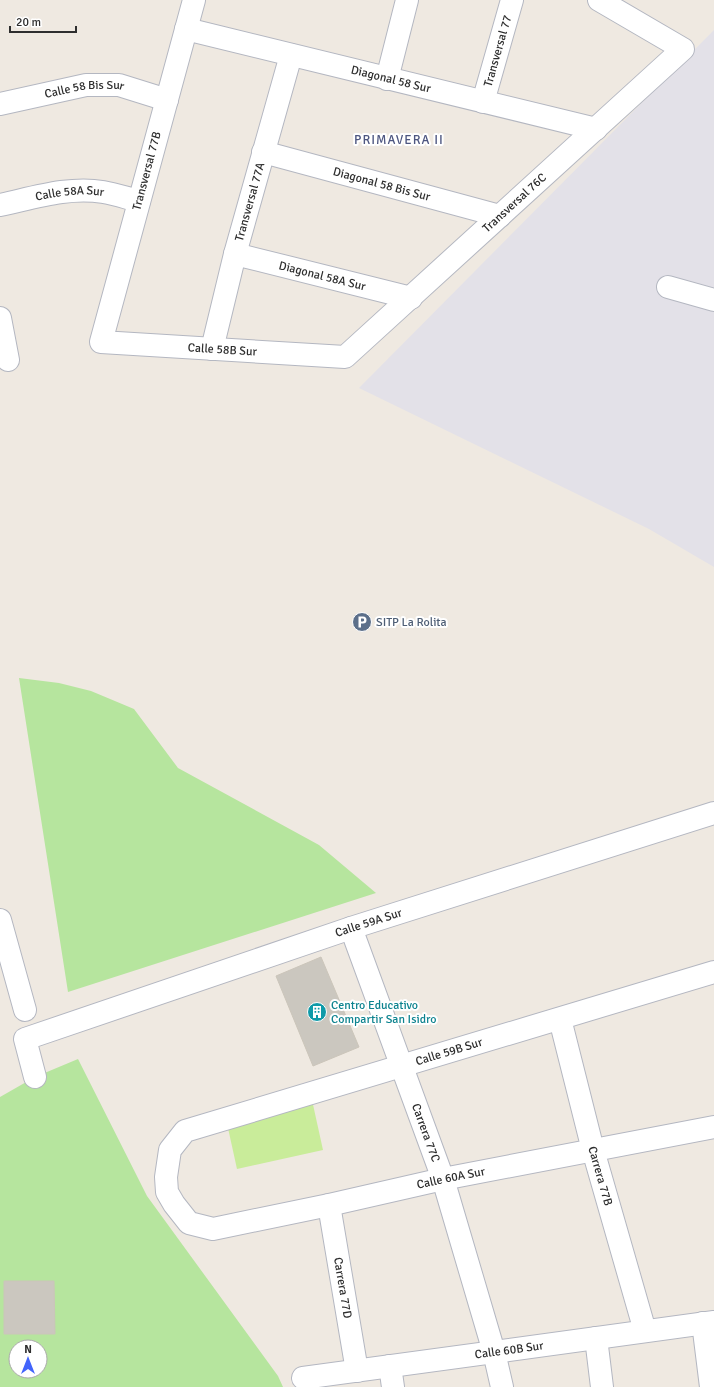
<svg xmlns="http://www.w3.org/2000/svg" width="714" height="1387" font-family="Signika,sans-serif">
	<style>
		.industrial { fill: #e3e1e8 }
		.green { fill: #b6e59e; fill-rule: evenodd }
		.pitch { fill: #c9ec9a }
		.building { fill: #cbc7bf; stroke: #cbc5ba }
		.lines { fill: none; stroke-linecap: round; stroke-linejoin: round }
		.minor-casing { stroke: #b4b7c1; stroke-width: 24 }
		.minor { stroke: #fff; stroke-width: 22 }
		.labels { text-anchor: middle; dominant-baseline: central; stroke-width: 4; stroke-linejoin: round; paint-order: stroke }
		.street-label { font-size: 12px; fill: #2e2e2e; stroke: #fff }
		.service-label { font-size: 12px; fill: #4e5e75; stroke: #fff; text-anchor: start }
		.culture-label { font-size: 12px; fill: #0d838f; stroke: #fff; text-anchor: start }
		.neighbourhood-label { font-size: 13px; letter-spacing: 1px; fill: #4d5680; stroke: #fff }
	</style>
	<rect width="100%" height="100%" fill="#efe9e1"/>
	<path class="industrial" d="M 714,30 L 714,567 L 649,529 L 359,388 Z"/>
	<g class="green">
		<path d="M 19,678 L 59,683 L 91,691 L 134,709 L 178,768 L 319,845 L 376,893 L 68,992 Z"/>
		<path d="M 78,1059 L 147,1196 L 278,1376 L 283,1387 L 0,1387 L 0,1097 L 35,1077 ZM 16,1347 L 40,1347 L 40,1371 L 16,1371 Z"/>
	</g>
	<path class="pitch" d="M 312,1100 L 323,1150 L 237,1169 L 226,1119 Z"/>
	<g class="building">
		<path d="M 321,957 L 359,1047 L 313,1066 L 276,976 Z"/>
		<path d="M 4,1281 L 54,1281 L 55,1334 L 4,1334 Z"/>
	</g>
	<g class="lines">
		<g class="minor-casing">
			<g id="minor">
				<path id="s1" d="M 194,0 L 101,342 L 345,357 L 683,49 L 599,0"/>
				<path id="s2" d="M 186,29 L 596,129"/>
				<path d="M 387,79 L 407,0"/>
				<path id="s3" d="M 483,102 L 512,0"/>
				<path id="s4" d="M 0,104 L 86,85 L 119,85 L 167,100"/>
				<path id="s5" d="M 263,152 L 500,216"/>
				<path id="s6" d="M 0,205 C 33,198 69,186 103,192 C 115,194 127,198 139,201"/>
				<path id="s7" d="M 235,254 L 411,298"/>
				<path d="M 668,287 L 714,300"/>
				<path d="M 0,318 L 8,360"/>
				<path id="s8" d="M 212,349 L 235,254 L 291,55"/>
				<path d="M 0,920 L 25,1010"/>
				<path id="s9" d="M 351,928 L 443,1179 L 494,1352 L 502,1387"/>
				<path id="s10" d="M 714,972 L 185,1131 L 170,1150 L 166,1177 L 167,1192 L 174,1204 L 189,1223 L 213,1229 L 329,1205 L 443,1179 L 714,1127"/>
				<path id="s11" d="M 560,1019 L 593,1150 L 645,1331"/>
				<path id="s12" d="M 35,1077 L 25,1039 L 351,928 L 714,813"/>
				<path id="s13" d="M 329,1205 L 357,1371"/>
				<path d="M 703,1323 L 711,1387"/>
				<path d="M 596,1338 L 602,1387"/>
				<path d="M 390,1366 L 393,1387"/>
				<path id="s14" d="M 303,1378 L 714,1322"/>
			</g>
		</g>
		<use href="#minor" class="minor"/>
	</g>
	<defs>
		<g id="parking-disc" transform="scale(1)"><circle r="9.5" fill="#5c6f8a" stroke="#fff"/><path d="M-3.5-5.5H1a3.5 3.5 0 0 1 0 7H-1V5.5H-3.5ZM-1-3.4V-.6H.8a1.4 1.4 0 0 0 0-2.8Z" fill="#fff"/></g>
		<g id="building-disc" transform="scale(1)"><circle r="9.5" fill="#0f9aa8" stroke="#fff"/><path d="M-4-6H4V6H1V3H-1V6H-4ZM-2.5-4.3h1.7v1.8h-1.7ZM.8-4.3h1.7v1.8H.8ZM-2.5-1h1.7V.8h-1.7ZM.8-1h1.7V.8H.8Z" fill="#fff"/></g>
	</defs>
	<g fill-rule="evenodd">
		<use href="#parking-disc" x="362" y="622"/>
		<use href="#building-disc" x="317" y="1012"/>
	</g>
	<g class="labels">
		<g class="street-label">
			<text stroke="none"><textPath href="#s3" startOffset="53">Transversal 77</textPath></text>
			<text stroke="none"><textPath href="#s2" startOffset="211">Diagonal 58 Sur</textPath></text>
			<text stroke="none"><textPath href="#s4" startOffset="86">Calle 58 Bis Sur</textPath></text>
			<text transform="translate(147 171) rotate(-75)">Transversal 77B</text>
			<text stroke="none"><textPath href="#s5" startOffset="123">Diagonal 58 Bis Sur</textPath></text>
			<text stroke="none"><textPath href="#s6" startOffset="71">Calle 58A Sur</textPath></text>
			<text stroke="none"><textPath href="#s8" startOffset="152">Transversal 77A</textPath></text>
			<text stroke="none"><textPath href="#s1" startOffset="828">Transversal 76C</textPath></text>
			<text stroke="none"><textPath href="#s7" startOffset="90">Diagonal 58A Sur</textPath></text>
			<text stroke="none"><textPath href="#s1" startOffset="476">Calle 58B Sur</textPath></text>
			<text stroke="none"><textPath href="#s12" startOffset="402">Calle 59A Sur</textPath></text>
			<text transform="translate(449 1052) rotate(-17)">Calle 59B Sur</text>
			<text stroke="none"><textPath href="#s9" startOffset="218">Carrera 77C</textPath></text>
			<text stroke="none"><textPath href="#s11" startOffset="162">Carrera 77B</textPath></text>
			<text stroke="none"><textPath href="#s10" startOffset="925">Calle 60A Sur</textPath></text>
			<text stroke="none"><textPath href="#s13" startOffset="84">Carrera 77D</textPath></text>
			<text stroke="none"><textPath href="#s14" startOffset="208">Calle 60B Sur</textPath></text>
		</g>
		<g class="service-label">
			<text x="376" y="622">SITP La Rolita</text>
		</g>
		<g class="culture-label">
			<text x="331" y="1005">Centro Educativo<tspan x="331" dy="14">Compartir San Isidro</tspan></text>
		</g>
		<g class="neighbourhood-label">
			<text x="399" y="140">PRIMAVERA II</text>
		</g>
	</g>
	<g transform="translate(28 1359)"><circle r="19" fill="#ffffff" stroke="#ababab"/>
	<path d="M0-3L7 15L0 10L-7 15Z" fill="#4264fb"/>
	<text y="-6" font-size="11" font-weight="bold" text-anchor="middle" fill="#2e2e2e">N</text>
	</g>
	<path d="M10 26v6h66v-6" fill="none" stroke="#2e2e2e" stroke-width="2"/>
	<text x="16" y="26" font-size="12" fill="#2e2e2e" stroke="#ffffff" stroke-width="3" paint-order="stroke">20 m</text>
</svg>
